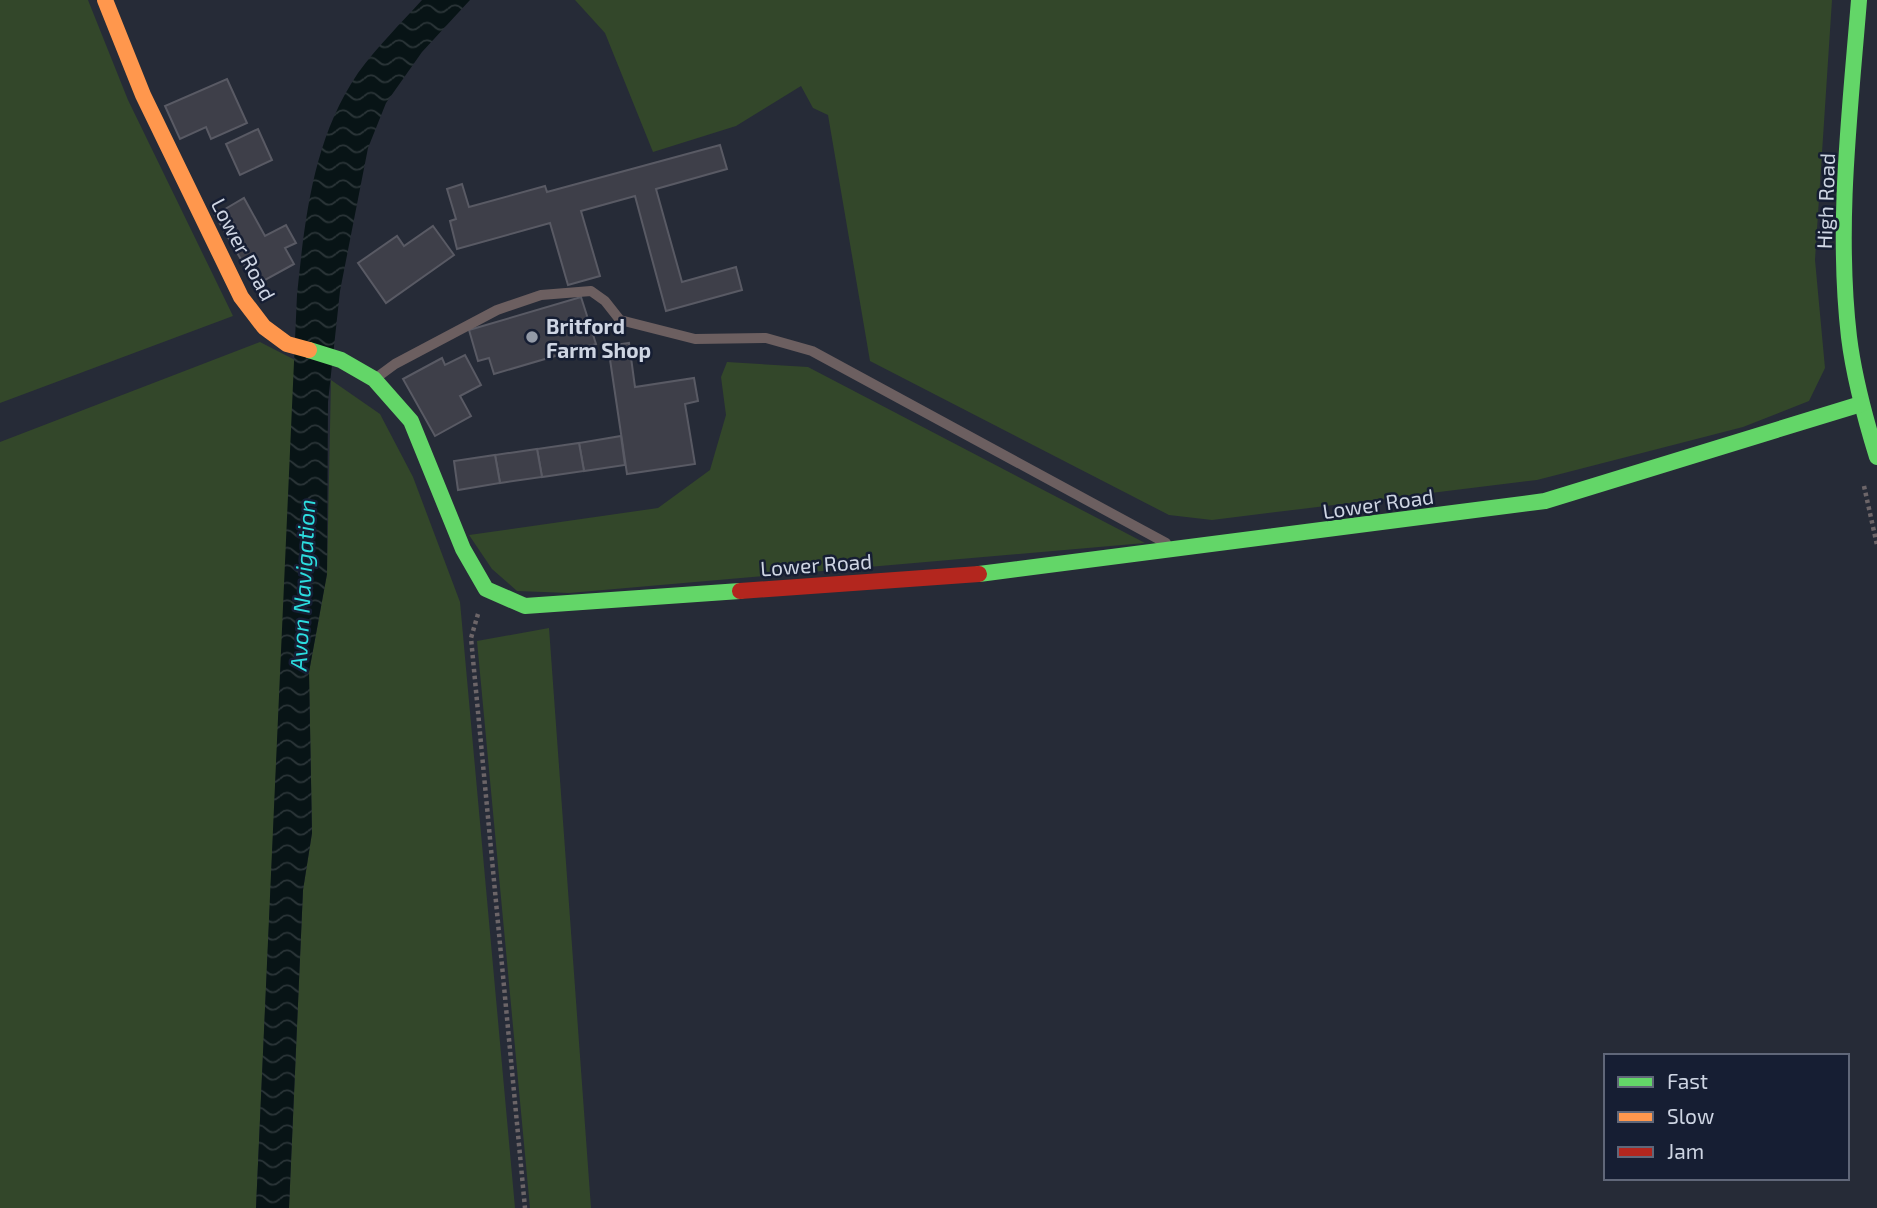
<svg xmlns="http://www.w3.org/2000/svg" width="1877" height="1208" font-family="'Exo 2',sans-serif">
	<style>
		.green { fill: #33472a }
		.water { fill: url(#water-waves) }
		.building { fill: #3e3f49; stroke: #595a64; stroke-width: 2 }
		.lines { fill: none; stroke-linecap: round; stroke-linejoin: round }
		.path { stroke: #6c6568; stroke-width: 4.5; stroke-dasharray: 3.5 3.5; stroke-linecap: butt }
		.lane { stroke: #6c5f60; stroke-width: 10 }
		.fast { stroke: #63d668; stroke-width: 16 }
		.slow { stroke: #ff974d; stroke-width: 16 }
		.jam { stroke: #b3261e; stroke-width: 16 }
		.poi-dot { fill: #939aa7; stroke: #161e33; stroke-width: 2.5 }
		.labels { text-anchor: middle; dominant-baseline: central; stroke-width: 5; stroke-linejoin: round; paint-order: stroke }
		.street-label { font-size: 21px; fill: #ced5e3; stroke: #161e33 }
		.poi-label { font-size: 21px; font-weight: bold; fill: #ced5e3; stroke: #161e33; text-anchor: start }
		.water-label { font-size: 23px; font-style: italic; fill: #2cdddf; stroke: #161e33 }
	</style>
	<defs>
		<pattern id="water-waves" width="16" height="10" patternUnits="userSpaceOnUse" patternTransform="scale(1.75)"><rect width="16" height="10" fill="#081416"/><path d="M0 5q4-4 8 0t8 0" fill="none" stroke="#2b3538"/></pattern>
	</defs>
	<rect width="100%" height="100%" fill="#262b37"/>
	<g class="green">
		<path d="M 0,0 L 88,0 L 128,100 L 233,316 L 0,403 Z"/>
		<path d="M 575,0 L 1832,0 L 1815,260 L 1825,368 L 1809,401 L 1743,427 L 1537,480 L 1212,520 L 1169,515 L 870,361 L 828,115 L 813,108 L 801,86 L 736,126 L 653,152 L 605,33 Z"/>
		<path d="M 260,342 L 295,360 L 256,1208 L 0,1208 L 0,442 Z"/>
		<path d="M 727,362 L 808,367 L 1145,543 L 569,593 L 517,591 L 492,569 L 469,535 L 658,508 L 710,470 L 726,415 L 721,377 Z"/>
		<path d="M 331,380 L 380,414 L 413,477 L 460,602 L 515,1208 L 289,1208 L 303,890 L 312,833 L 309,672 L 327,574 Z"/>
		<path d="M 549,628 L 591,1208 L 530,1208 L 477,641 Z"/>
	</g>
	<path class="water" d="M 422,0 L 470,0 L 422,52 L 386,103 L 368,148 L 340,291 L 328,402 L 327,574 L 309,672 L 312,833 L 303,890 L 289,1208 L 256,1208 L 297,295 C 305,218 313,139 358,73 C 377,47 401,23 422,0 Z"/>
	<g class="building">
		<path d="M 227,79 L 247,123 L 211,139 L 206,127 L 180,139 L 165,106 Z"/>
		<path d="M 258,129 L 272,160 L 240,175 L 226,144 Z"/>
		<path d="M 720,145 L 727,169 L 656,189 L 682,282 L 736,267 L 742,290 L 666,311 L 635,196 L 581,211 L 600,276 L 568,285 L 550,223 L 457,249 L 450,221 L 456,219 L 447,189 L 462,184 L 469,207 L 545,186 L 547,192 Z"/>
		<path d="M 244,198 L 265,236 L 286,225 L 296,243 L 285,248 L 294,264 L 256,285 L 215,215 Z"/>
		<path d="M 433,226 L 454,255 L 386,303 L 358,263 L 397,236 L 404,246 Z"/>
		<path d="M 581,297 L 596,344 L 494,374 L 489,358 L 478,361 L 469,330 Z"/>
		<path d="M 629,343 L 635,387 L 694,378 L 698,401 L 685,404 L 695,464 L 627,474 L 608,346 Z"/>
		<path d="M 465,355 L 481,385 L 460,396 L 471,416 L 435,436 L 403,379 L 442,358 L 445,365 Z"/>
		<path d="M 621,436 L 625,465 L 584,471 L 579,443 Z"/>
		<path d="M 579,443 L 584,471 L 542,477 L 537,449 Z"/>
		<path d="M 537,449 L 542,477 L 500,483 L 495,455 Z"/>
		<path d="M 495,455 L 500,483 L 458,490 L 454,461 Z"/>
	</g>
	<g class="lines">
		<g class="path">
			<path d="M 1864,486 L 1877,545"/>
			<path d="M 478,614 L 471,638 L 525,1208"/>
		</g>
		<path class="lane" d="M 376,378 L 395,364 L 497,310 L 541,295 L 591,291 L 605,301 L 620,320 L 695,339 L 766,338 L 812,351 L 1166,543"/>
		<g class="fast">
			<path d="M 1859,0 C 1850,112 1836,225 1849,337 C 1854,378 1865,418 1877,457"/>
			<path d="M 309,350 L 341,360 L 374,379 L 411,421 L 463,549 L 486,589 L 525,606 L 740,591"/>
			<path d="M 979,574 L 1545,501 L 1861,404"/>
		</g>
		<path class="slow" d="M 105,0 L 143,95 L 241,297 L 264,327 L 287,344 L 309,350"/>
		<path class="jam" d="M 740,591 L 979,574"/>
	</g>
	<circle class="poi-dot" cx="532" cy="337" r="7"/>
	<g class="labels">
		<g class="street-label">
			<text transform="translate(1825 201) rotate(-88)">High Road</text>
			<text transform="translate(244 249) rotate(62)">Lower Road</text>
			<text transform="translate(1378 503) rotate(-8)">Lower Road</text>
			<text transform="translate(816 564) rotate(-4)">Lower Road</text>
		</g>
		<g class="poi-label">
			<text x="546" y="325">Britford<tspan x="546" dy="24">Farm Shop</tspan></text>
		</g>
		<g class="water-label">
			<text transform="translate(302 585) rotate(-87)">Avon Navigation</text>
		</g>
	</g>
	<rect x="1604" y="1054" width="245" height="126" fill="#161e33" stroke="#606779" stroke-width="2"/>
	<rect x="1618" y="1077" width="35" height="10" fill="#63d668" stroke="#606779" stroke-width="2"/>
	<text x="1667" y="1089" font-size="21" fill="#ced5e3">Fast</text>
	<rect x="1618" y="1112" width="35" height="10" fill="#ff974d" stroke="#606779" stroke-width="2"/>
	<text x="1667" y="1124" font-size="21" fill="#ced5e3">Slow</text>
	<rect x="1618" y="1147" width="35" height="10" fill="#b3261e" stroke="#606779" stroke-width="2"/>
	<text x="1667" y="1159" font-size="21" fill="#ced5e3">Jam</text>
</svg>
